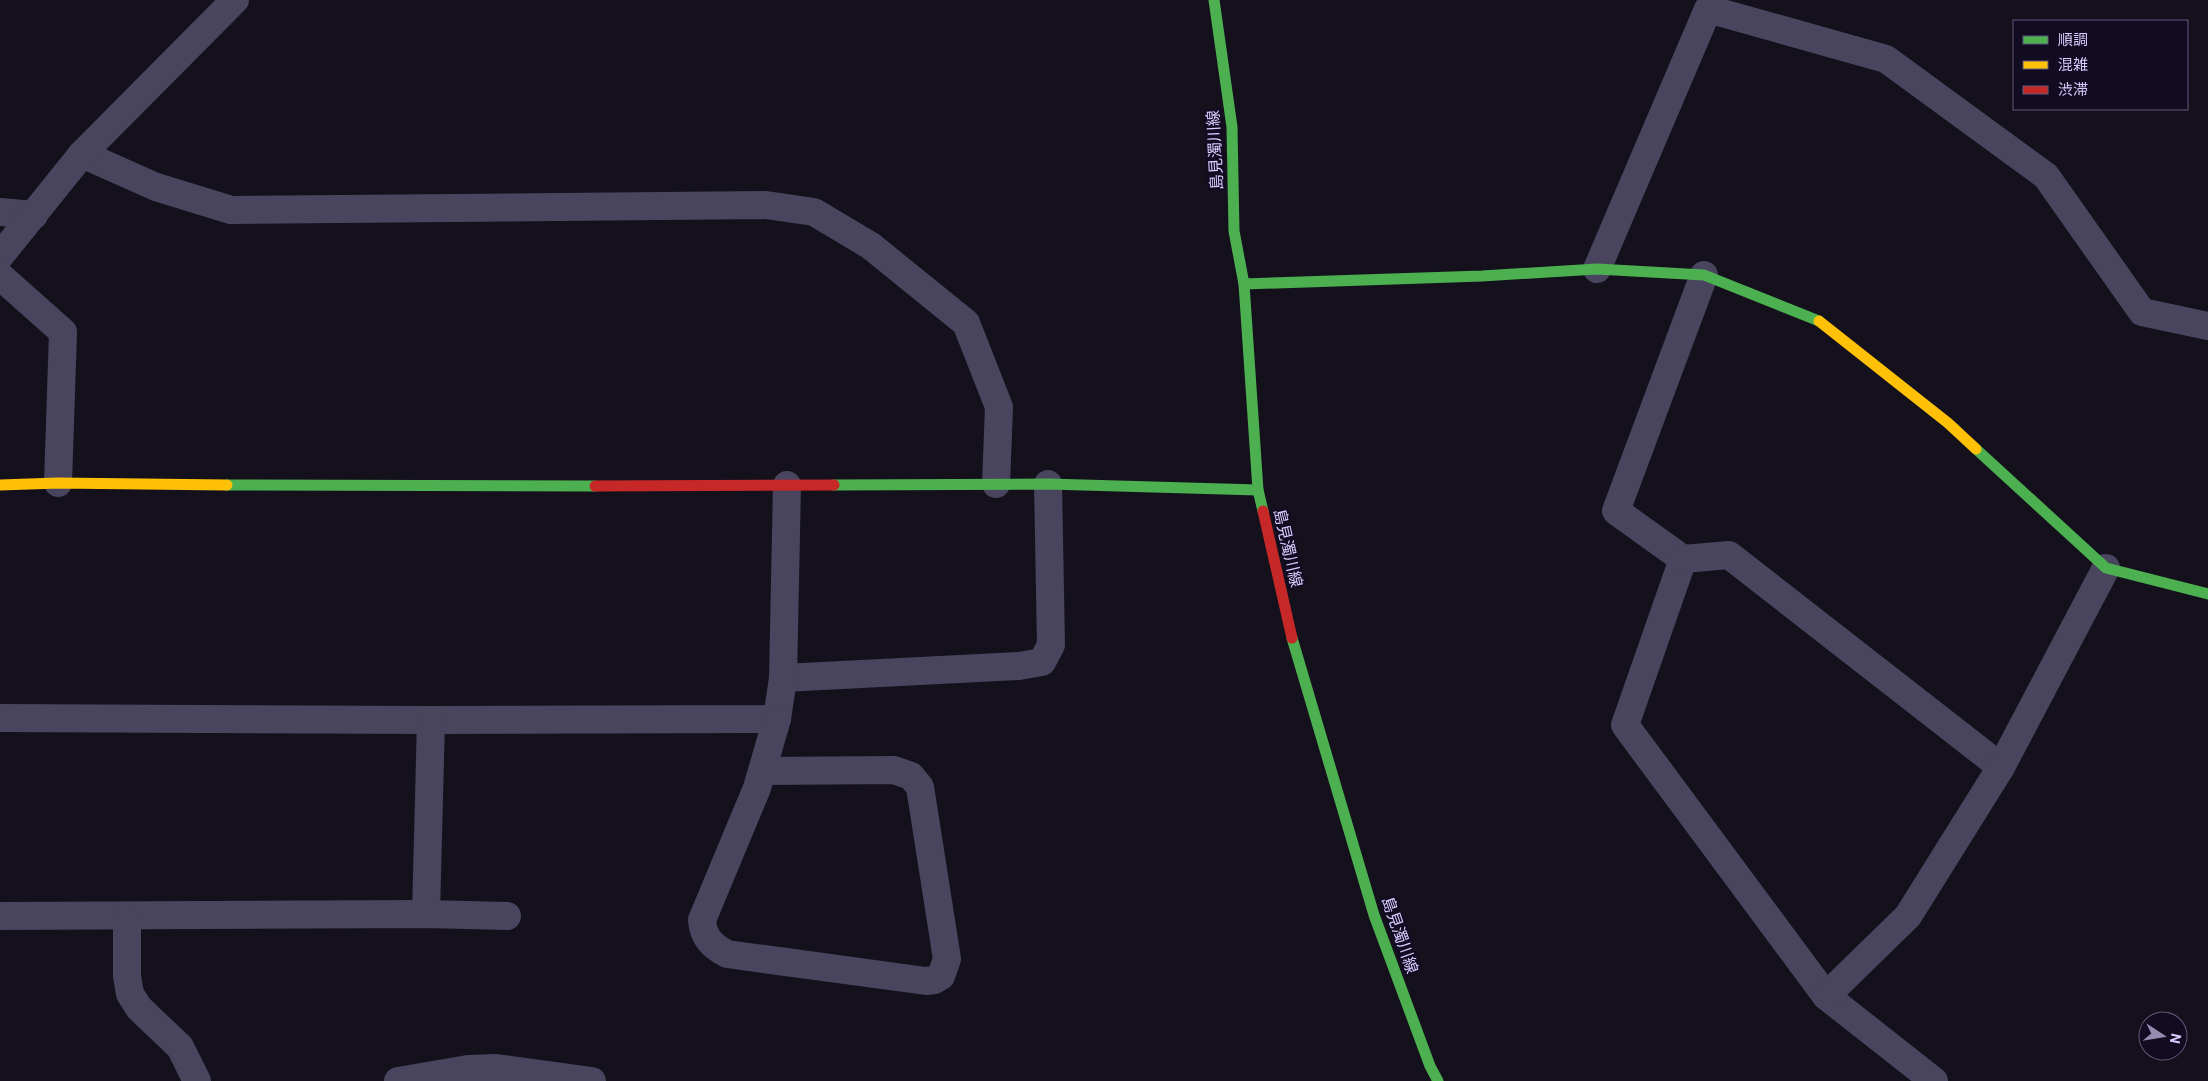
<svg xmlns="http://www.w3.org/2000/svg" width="2208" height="1081" font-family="Roboto,'Noto Sans JP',sans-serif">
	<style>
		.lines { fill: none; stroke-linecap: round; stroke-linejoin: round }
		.street { stroke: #49455e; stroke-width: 28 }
		.fast { stroke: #4caf50; stroke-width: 11 }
		.slow { stroke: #ffc107; stroke-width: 11 }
		.jam { stroke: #c62828; stroke-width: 11 }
		.labels { text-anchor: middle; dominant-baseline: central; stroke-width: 5; stroke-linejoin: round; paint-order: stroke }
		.street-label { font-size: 16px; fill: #d7cdff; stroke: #120c22 }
	</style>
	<rect width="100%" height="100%" fill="#14111d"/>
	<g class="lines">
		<g class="street">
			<path d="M 82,154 L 156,187 L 231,210 L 766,205 L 814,212 L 871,246 L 966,323 L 999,407 L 996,484"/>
			<path d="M 0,212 L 34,215"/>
			<path d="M 0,256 L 82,154 L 235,0"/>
			<path d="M 1597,269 L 1708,9 L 1886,59 L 2046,176 L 2142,312 L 2208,326"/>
			<path d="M 1704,275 L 1616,511 L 1683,559 L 1625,725 L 1826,996 L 1934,1081"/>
			<path d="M 0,276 L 63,332 L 58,483"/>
			<path d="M 1683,559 L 1729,555 L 2001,767"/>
			<path d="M 783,678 L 1019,666 L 1042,662 L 1051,645 L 1048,484"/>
			<path d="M 0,718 L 431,720 L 777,719 L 783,678 L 787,485"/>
			<path d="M 763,771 L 894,770 L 911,776 L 920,787 L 947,959 L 941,976 L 934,980 L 926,981 L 727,954 C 712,946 703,937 702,920 L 757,788 L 777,719"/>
			<path d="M 426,914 L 431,720"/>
			<path d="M 0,916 L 426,914 L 507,916"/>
			<path d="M 127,917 L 127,976 L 130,994 L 139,1008 L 180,1047 L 197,1081"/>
			<path d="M 1826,996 L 1908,916 L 2001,767 L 2106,568"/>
			<path d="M 398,1081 L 468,1069 L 496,1068 L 592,1081"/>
		</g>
		<g class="fast">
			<path d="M 1214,0 L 1232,127 L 1234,231 L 1244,284 L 1258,490 L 1263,511"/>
			<path d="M 1244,284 L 1482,276 L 1597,269 L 1704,275 L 1819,321"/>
			<path d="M 1976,449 L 2106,568 L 2208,594"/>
			<path d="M 227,485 L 595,486"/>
			<path d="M 834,485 L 1048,484 L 1258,490"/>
			<path d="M 1292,638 L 1374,915 L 1430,1066 L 1438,1081"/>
		</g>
		<g class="slow">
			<path d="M 1819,321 L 1948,423 L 1976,449"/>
			<path d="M 0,485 L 58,483 L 227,485"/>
		</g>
		<g class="jam">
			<path d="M 595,486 L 834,485"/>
			<path d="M 1263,511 L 1292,638"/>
		</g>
	</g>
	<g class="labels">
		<g class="street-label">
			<text transform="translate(1215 150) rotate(-93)">島見濁川線</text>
			<text transform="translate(1288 548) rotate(77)">島見濁川線</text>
			<text transform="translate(1400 935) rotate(71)">島見濁川線</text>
		</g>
	</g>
	<rect x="2013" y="20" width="175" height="90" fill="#120c22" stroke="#61597a"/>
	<rect x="2023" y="36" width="25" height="8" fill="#4caf50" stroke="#61597a"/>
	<text x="2058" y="45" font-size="15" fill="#d7cdff">順調</text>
	<rect x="2023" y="61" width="25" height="8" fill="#ffc107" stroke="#61597a"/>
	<text x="2058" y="70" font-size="15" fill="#d7cdff">混雑</text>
	<rect x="2023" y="86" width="25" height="8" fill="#c62828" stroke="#61597a"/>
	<text x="2058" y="95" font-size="15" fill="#d7cdff">渋滞</text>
	<g transform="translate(2163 1036) rotate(102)"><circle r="24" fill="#120c22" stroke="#61597a"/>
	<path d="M0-4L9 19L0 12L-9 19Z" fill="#938bb0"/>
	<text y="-8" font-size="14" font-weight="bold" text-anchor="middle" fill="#d7cdff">N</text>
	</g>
</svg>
